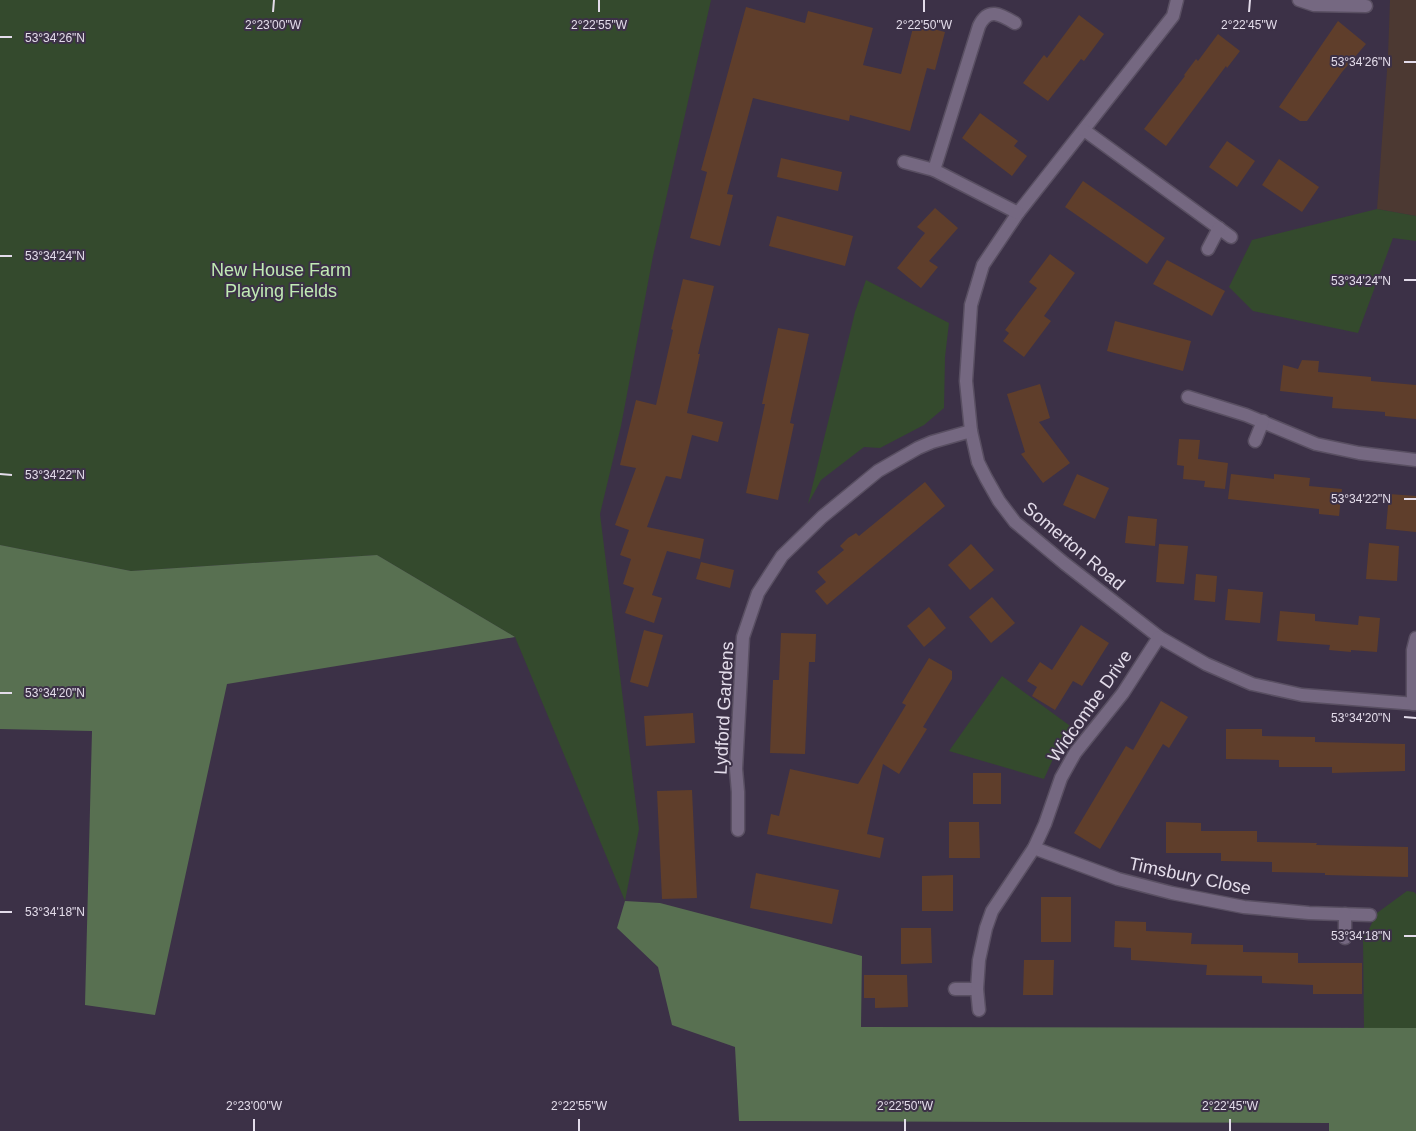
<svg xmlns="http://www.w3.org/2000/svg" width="1416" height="1131" font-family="Helvetica,sans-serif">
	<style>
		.education { fill: #4c3932 }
		.green { fill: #344a2d }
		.forest { fill: #587051 }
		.building { fill: #5f3e2b }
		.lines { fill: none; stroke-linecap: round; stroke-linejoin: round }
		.minor-casing { stroke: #594f62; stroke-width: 15 }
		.minor { stroke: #756881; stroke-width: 12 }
		.ticks { fill: none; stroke: #e3dcea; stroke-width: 2 }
		.labels { text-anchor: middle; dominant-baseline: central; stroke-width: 4; stroke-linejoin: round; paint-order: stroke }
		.park-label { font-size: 18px; fill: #c0eab4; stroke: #3c3147 }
		.street-label { font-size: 18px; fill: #e3dcea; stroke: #3c3147 }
		.ticks-label { font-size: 12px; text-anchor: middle; fill: #e3dcea; stroke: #3c3147; stroke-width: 4; stroke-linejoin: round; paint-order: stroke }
	</style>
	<rect width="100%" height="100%" fill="#3c3147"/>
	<path class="education" d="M 1390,0 L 1416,0 L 1416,216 L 1377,209 L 1388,57 Z"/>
	<g class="green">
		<path d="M 0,0 L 711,0 L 653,256 L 621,426 L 600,514 L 639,829 L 625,901 L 515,637 L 377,555 L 131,571 L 0,545 Z"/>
		<path d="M 1377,209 L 1416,216 L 1416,241 L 1393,238 L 1358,333 L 1253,311 L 1229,287 L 1252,240 Z"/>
		<path d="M 866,280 L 949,323 L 945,357 L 944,408 L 924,425 L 880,448 L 864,447 L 821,480 L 808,504 L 855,312 Z"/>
		<path d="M 1002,676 L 1073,728 L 1057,750 L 1044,779 L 949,751 Z"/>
		<path d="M 1407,891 L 1414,892 L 1416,894 L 1416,1028 L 1364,1028 L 1363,937 L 1369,929 L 1377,913 Z"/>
	</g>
	<g class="forest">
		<path d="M 0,545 L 131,571 L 377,555 L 515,637 L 227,684 L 155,1015 L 85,1005 L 92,731 L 0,729 Z"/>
		<path d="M 625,901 L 660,903 L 862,956 L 861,1027 L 1416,1028 L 1416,1131 L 1329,1131 L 1329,1123 L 739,1121 L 735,1047 L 672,1025 L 658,967 L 617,928 Z"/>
	</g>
	<g class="building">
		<path d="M 746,7 L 805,23 L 808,11 L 873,28 L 863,65 L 901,74 L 914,24 L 945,32 L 935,70 L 927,68 L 910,131 L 850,115 L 849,121 L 753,98 L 727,194 L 733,195 L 720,246 L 690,238 L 707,172 L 701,170 Z"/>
		<path d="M 1079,15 L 1104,34 L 1084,61 L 1081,59 L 1048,101 L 1023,83 L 1044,55 L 1047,58 Z"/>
		<path d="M 1338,21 L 1366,44 L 1342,72 L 1307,121 L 1300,121 L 1279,107 Z"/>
		<path d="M 1218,34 L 1240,51 L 1227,68 L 1226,66 L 1166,146 L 1144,129 L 1185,76 L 1184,75 L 1196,59 L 1198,61 Z"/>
		<path d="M 980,113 L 1018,141 L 1014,146 L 1027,156 L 1012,176 L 962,138 Z"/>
		<path d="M 1227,141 L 1255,161 L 1237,187 L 1209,167 Z"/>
		<path d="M 781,158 L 842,172 L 838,191 L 777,177 Z"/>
		<path d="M 1279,159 L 1319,187 L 1302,212 L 1262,185 Z"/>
		<path d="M 1083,181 L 1165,238 L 1147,264 L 1065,207 Z"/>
		<path d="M 935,208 L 958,228 L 929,261 L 938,267 L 921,288 L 897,268 L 925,233 L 917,227 Z"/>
		<path d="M 777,216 L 853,236 L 845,266 L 769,246 Z"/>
		<path d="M 1050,254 L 1075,273 L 1044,316 L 1051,321 L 1024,357 L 1003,341 L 1009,333 L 1005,330 L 1037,288 L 1029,282 Z"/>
		<path d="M 1167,260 L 1225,291 L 1212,316 L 1153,284 Z"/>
		<path d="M 683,279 L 714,286 L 698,354 L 700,354 L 687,413 L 723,422 L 718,442 L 692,435 L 681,479 L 666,476 L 647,527 L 704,539 L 700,559 L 667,551 L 652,595 L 662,598 L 654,623 L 625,613 L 634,588 L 623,584 L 631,559 L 620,555 L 629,530 L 615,525 L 636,468 L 620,465 L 636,400 L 656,405 L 673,330 L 671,329 Z"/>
		<path d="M 1115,321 L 1191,341 L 1183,371 L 1107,351 Z"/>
		<path d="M 778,328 L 809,334 L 790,423 L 794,424 L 778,500 L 746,493 L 765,404 L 762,404 Z"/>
		<path d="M 1302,360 L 1319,361 L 1318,372 L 1371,377 L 1371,381 L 1416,385 L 1416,419 L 1385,416 L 1385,412 L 1332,408 L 1333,397 L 1280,391 L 1283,365 L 1298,369 Z"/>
		<path d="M 1040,384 L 1050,418 L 1039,422 L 1070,463 L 1043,483 L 1021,454 L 1025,452 L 1007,394 Z"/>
		<path d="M 1179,439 L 1200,440 L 1198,459 L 1228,463 L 1225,489 L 1204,487 L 1205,481 L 1183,479 L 1184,466 L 1177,465 Z"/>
		<path d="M 1077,474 L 1109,488 L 1095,519 L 1063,505 Z"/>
		<path d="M 1231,474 L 1274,479 L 1274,474 L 1310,478 L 1309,486 L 1342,489 L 1339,516 L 1319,514 L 1319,509 L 1228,499 Z"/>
		<path d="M 925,482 L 945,506 L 827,605 L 815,591 L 826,582 L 817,572 L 844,550 L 840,546 L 848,538 L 856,533 L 859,536 Z"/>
		<path d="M 1389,494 L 1416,496 L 1416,532 L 1386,529 Z"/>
		<path d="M 1128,516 L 1157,519 L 1155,546 L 1125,543 Z"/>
		<path d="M 1369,543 L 1399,546 L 1397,581 L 1366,579 Z"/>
		<path d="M 971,544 L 994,570 L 970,590 L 948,565 Z"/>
		<path d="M 1159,544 L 1188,546 L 1184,584 L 1156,582 Z"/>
		<path d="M 701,562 L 734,570 L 730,588 L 696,579 Z"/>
		<path d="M 1196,574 L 1217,576 L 1215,602 L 1194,600 Z"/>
		<path d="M 1228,589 L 1263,592 L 1260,623 L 1225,620 Z"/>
		<path d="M 992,597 L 1015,623 L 991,643 L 969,617 Z"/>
		<path d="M 929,607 L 946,628 L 924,647 L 907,626 Z"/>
		<path d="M 1280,611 L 1315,614 L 1315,621 L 1358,625 L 1359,616 L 1380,618 L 1377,652 L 1351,650 L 1351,652 L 1329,650 L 1330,645 L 1277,641 Z"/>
		<path d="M 1081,625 L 1109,643 L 1082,686 L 1073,681 L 1055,710 L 1032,696 L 1037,687 L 1027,681 L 1040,662 L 1052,670 Z"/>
		<path d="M 644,630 L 663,635 L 648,687 L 630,682 Z"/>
		<path d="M 781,633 L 816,634 L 815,662 L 809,662 L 805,754 L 770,753 L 773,680 L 779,680 Z"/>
		<path d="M 929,658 L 952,671 L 952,679 L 923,727 L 927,729 L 899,774 L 883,764 L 867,834 L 884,838 L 880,858 L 767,834 L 771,814 L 779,816 L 790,769 L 858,784 L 906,705 L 902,703 Z"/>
		<path d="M 1161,701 L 1188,717 L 1169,748 L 1163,744 L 1100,849 L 1074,833 L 1126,746 L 1133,750 Z"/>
		<path d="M 693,713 L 695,743 L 646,746 L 644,716 Z"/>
		<path d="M 1226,729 L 1262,729 L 1262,736 L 1315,737 L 1315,742 L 1405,744 L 1405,771 L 1332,773 L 1332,767 L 1279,767 L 1279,760 L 1226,759 Z"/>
		<rect x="973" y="773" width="28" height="31"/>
		<path d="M 692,790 L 697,898 L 662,899 L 657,791 Z"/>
		<path d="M 949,822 L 979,822 L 980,858 L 949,858 Z"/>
		<path d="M 1166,822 L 1201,823 L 1201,831 L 1257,831 L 1257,842 L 1317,843 L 1316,845 L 1408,847 L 1408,877 L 1325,875 L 1325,873 L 1272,872 L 1272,862 L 1221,861 L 1221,853 L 1166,853 Z"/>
		<path d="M 756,873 L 839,890 L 832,924 L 750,908 Z"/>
		<path d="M 953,875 L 953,911 L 922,911 L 922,876 Z"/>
		<rect x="1041" y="897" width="30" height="45"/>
		<path d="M 1115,921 L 1146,922 L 1146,931 L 1192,933 L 1191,944 L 1243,945 L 1243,952 L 1298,953 L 1298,963 L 1362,963 L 1362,994 L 1313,994 L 1313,985 L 1262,983 L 1262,976 L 1206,975 L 1207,965 L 1131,960 L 1131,948 L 1114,947 Z"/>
		<path d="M 901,928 L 931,928 L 932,963 L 901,964 Z"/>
		<path d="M 1024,960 L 1054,960 L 1053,995 L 1023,995 Z"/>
		<path d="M 864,975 L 907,975 L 908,1007 L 875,1008 L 875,998 L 864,998 Z"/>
	</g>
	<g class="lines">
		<g class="minor-casing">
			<g id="minor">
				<path d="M 1177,0 L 1173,16 L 1018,213 L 983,265 L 971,305 L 966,381 L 971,431 L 978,462 L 986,478 L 999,501 L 1015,522 L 1064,563 L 1159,637 L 1206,664 L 1252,684 L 1302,695 L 1416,704"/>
				<path d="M 1299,0 L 1314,5 L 1366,6"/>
				<path d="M 1084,130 L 1231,237"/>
				<path d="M 904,162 L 934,170 L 1018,213"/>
				<path d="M 934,170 L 979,26 C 988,7 1000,14 1015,23"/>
				<path d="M 1208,249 L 1219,228"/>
				<path d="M 1188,397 L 1246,415 L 1316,444 L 1359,453 L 1416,460"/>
				<path d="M 1255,441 L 1263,421"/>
				<path d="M 1413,704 L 1413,650 L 1416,638"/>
				<path d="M 738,830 L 738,792 L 736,769 L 743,637 L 758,593 L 782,556 L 822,517 L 878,471 L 918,448 L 932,442 L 971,431"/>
				<path d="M 1034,848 L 1118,879 L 1172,893 L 1244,907 L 1309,913 L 1370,915"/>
				<path d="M 1345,914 L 1345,938"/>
				<path d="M 955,989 L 977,989"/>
				<path d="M 979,1010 L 977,989 L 979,960 L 986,928 L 992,911 L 1034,848 L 1045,824 L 1061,778 L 1075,753 L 1123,693 L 1159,637"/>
			</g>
		</g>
		<use href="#minor" class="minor"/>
	</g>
	<path class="ticks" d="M 273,12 L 274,0M 599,12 L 599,0M 924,12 L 924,0M 1249,12 L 1250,0M 0,37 L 12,37M 1404,62 L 1416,62M 0,256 L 12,256M 1404,280 L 1416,280M 0,474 L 12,475M 1404,499 L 1416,499M 0,693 L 12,693M 1404,717 L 1416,718M 0,912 L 12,912M 1404,936 L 1416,936M 254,1131 L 254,1119M 579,1131 L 579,1119M 905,1131 L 905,1119M 1230,1131 L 1230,1119"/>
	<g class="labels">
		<g class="park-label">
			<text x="281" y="270">New House Farm<tspan x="281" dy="21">Playing Fields</tspan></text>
		</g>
		<g class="street-label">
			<text transform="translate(1074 546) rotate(40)">Somerton Road</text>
			<text transform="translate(1090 706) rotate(-55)">Widcombe Drive</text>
			<text transform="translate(724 708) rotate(-87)">Lydford Gardens</text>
			<text transform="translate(1190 876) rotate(12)">Timsbury Close</text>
		</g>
	</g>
	<g class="ticks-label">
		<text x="273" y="29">2°23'00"W</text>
		<text x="599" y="29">2°22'55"W</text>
		<text x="924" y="29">2°22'50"W</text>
		<text x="1249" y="29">2°22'45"W</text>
		<text x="55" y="42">53°34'26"N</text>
		<text x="1361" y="66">53°34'26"N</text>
		<text x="55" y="260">53°34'24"N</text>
		<text x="1361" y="285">53°34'24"N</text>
		<text x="55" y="479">53°34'22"N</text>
		<text x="1361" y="503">53°34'22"N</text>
		<text x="55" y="697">53°34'20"N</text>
		<text x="1361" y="722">53°34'20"N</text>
		<text x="55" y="916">53°34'18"N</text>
		<text x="1361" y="940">53°34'18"N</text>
		<text x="254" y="1110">2°23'00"W</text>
		<text x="579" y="1110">2°22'55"W</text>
		<text x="905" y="1110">2°22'50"W</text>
		<text x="1230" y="1110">2°22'45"W</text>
	</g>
</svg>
